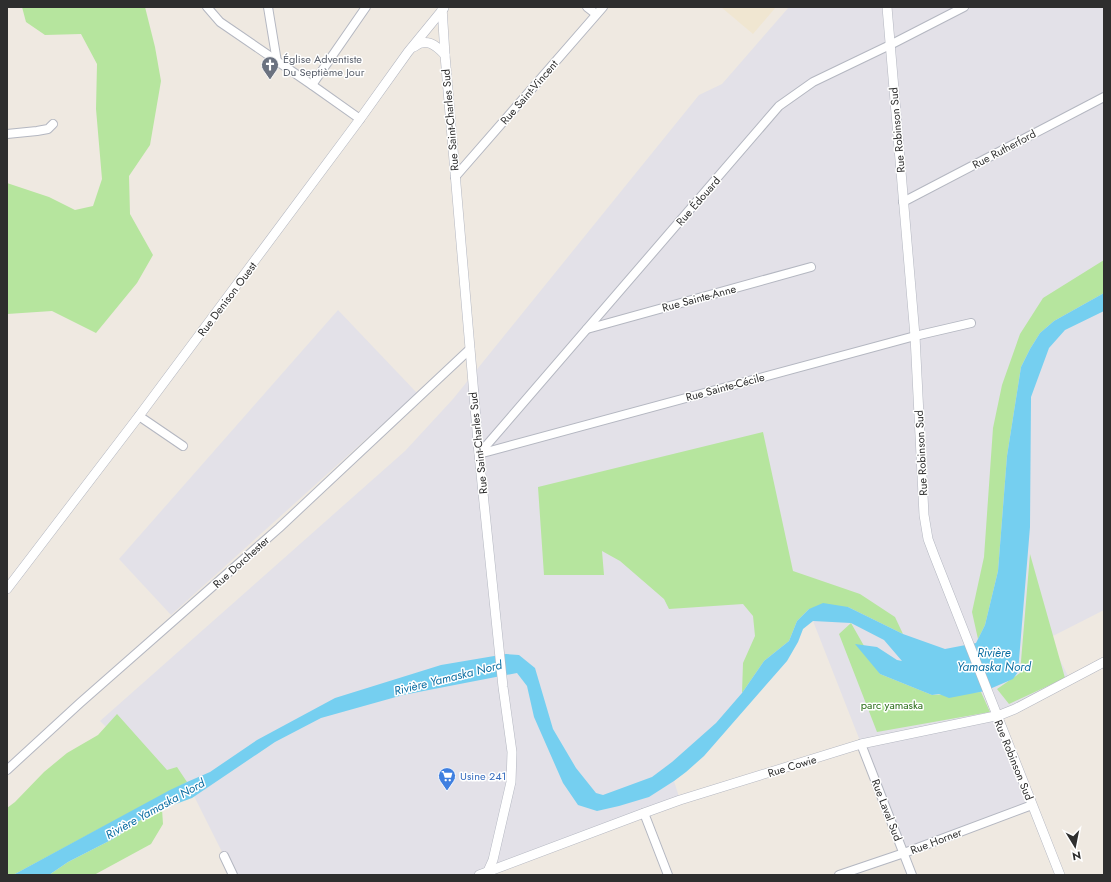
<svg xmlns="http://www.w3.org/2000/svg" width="1111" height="882" font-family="Jost,sans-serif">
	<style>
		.industrial { fill: #e3e1e8 }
		.education { fill: #f0e6d1 }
		.green { fill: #b6e59e }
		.water { fill: #75cff0 }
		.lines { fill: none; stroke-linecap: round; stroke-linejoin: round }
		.minor-casing { stroke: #b4b7c1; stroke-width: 10 }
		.tertiary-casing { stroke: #b4b7c1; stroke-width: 10 }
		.minor { stroke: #fff; stroke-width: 8 }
		.tertiary { stroke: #fff; stroke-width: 9 }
		.labels { text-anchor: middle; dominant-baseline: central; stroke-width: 3; stroke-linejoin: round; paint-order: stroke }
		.worship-label { font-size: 11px; fill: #5b616d; stroke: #fff; text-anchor: start }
		.street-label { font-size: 11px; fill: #2e2e2e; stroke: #fff }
		.park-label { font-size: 11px; fill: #2c6e1b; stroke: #fff }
		.shop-label { font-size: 11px; fill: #366cbe; stroke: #fff; text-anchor: start }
		.water-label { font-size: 12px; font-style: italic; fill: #0d6fa3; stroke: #fff }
	</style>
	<rect width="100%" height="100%" fill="#efe9e1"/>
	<g class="industrial">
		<path d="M 789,7 L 1104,7 L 1104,610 L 1049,638 L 1070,680 L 997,716 L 1032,805 L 904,853 L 813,621 L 803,629 L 798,642 L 787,661 L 704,756 L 674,781 L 680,800 L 479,875 L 233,875 L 224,856 L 187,782 L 170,790 L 100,721 L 405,451 L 453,399 L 699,95 L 722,84 Z"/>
		<path d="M 338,310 L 417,393 L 171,615 L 119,559 Z"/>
	</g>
	<path class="education" d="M 721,7 L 776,7 L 753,34 Z"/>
	<g class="green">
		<path d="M 22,7 L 145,7 L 155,47 L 161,81 L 150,145 L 129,176 L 130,214 L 153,255 L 137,283 L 96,333 L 52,311 L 7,314 L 7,183 L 49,197 L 75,210 L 93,206 L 102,179 L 96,109 L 97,64 L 81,34 L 45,35 L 26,22 Z"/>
		<path d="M 1104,260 L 1104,293 L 1054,321 L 1040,333 L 1030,349 L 1021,367 L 1007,456 L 998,571 L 985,625 L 978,639 L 972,612 L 984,557 L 993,428 L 1002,385 L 1020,334 L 1043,298 Z"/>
		<path d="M 763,432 L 793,571 L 860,594 L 895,617 L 903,634 L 848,607 L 809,609 L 797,621 L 789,641 L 764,661 L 742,693 L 743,663 L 755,636 L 753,616 L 743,604 L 669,609 L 664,599 L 620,561 L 602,551 L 604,575 L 544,575 L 538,487 Z"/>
		<path d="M 1030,554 L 1065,678 L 1009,704 L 997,689 L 1020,673 Z"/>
		<path d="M 851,623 L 880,674 L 932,695 L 981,692 L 990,712 L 877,732 L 839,634 Z"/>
		<path d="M 117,714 L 167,770 L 177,767 L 187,782 L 13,875 L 7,875 L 7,808 L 15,802 L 44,772 L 67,753 L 98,735 Z"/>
		<path d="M 162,809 L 163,824 L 151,844 L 94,875 L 49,875 L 68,862 L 113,839 L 139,821 Z"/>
	</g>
	<path class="water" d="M 1104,293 L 1104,311 L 1065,330 L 1049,348 L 1031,397 L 1030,527 L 1018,672 L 1013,679 L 985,691 L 949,698 L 939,694 L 932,695 L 880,674 L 855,644 L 877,647 L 897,660 L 902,661 L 884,640 L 851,623 L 813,621 L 803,629 L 798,642 L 787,661 L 704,756 L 686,772 L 674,781 L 649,797 L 619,806 L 597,811 L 578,805 L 563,783 L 534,717 L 527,686 L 517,673 L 403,695 L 321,718 L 275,742 L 192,798 L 162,809 L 139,821 L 113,839 L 68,862 L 49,875 L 13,875 L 170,790 L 187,782 L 210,772 L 257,740 L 335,698 L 441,665 L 506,654 L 519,655 L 535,668 L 553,729 L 576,768 L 596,793 L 603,795 L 652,777 L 672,762 L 716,723 L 742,693 L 764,661 L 789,641 L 797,621 L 809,609 L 823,603 L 848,607 L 903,634 L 945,649 L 976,643 L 985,625 L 998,571 L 1007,456 L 1021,367 L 1030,349 L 1040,333 L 1054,321 Z"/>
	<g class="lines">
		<g class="minor-casing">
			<g id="minor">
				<path d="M 207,7 L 220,22 L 312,85 L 360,119"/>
				<path d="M 268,7 L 277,62"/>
				<path d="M 587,7 L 596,14"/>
				<path d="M 312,85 L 366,7"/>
				<path d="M 7,134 L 37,131 L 48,129 L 53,124"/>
				<path d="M 455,177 L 603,7"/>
				<path d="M 903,202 L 1104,97"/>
				<path d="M 587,329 L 811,267"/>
				<path d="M 139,416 L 183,446"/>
				<path d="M 479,454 L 779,106 L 813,82 L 890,45 L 964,7"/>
				<path d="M 479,454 L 915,336 L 971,323"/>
				<path d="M 861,744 L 912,875"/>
				<path d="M 7,770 L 80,703 L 279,528 L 470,349"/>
				<path d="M 644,813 L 668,875"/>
				<path d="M 224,856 L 233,875"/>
				<path d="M 839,875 L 904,853 L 1032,805"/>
			</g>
		</g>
		<g class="tertiary-casing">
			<g id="tertiary">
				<path d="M 442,7 L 445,55 L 479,454 L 503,687 L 512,752 L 511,782 L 493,860 L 488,871 L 488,875"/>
				<path d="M 887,7 L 915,336 L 924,515 L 928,539 L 934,555 L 1060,875"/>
				<path d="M 414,47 C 426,37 436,45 445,55"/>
				<path d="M 7,589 L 139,416 L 360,119 L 408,52 L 444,8"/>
				<path d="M 479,875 L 644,813 L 680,800 L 861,744 L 1000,715 L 1015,709 L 1104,662"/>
			</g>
		</g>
		<use href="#minor" class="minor"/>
		<use href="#tertiary" class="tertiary"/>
	</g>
	<defs>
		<g id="church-pin" transform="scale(0.9)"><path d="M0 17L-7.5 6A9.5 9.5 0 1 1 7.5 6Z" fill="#6b7280" stroke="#fff"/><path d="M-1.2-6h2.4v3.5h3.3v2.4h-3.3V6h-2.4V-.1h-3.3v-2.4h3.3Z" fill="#fff"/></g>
		<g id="supermarket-pin" transform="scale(0.9)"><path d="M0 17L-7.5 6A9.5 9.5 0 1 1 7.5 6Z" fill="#3f7fe0" stroke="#fff"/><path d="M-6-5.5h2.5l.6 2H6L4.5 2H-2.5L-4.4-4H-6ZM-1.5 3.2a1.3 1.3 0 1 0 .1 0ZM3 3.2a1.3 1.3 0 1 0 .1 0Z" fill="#fff"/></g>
	</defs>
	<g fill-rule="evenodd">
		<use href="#church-pin" x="270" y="65"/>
		<use href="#supermarket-pin" x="447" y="776"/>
	</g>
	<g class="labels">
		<g class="worship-label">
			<text x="283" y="59">Église Adventiste<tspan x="283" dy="13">Du Septième Jour</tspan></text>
		</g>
		<g class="street-label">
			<text transform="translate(529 92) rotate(-49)">Rue Saint-Vincent</text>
			<text transform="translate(450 120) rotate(-95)">Rue Saint-Charles Sud</text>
			<text transform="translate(897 130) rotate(-95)">Rue Robinson Sud</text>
			<text transform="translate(1004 149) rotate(-28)">Rue Rutherford</text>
			<text transform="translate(698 201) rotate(-49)">Rue Édouard</text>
			<text transform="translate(699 298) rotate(-15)">Rue Sainte-Anne</text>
			<text transform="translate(227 299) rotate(-53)">Rue Denison Ouest</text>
			<text transform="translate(725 387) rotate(-15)">Rue Sainte-Cécile</text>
			<text transform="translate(478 443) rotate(-96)">Rue Saint-Charles Sud</text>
			<text transform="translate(921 453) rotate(-93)">Rue Robinson Sud</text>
			<text transform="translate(241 562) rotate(-42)">Rue Dorchester</text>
			<text transform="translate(1014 760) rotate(68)">Rue Robinson Sud</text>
			<text transform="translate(792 766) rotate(-17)">Rue Cowie</text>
			<text transform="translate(887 810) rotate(69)">Rue Laval Sud</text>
			<text transform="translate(936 841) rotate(-21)">Rue Horner</text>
		</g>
		<g class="park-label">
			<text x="892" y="705">parc yamaska</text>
		</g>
		<g class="shop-label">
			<text x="460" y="776">Usine 241</text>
		</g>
		<g class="water-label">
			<text x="994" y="653">Rivière<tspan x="994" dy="14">Yamaska Nord</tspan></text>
			<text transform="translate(448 678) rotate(-14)">Rivière Yamaska Nord</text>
			<text transform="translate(155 809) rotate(-29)">Rivière Yamaska Nord</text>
		</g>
	</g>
	<rect width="1111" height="882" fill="none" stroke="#2e2e2e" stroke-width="16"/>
	<g transform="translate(1075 846) rotate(170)" stroke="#ffffff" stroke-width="3" paint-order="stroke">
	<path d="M0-3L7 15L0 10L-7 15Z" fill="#2e2e2e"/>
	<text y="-6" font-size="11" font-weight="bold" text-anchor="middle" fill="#2e2e2e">N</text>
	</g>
</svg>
